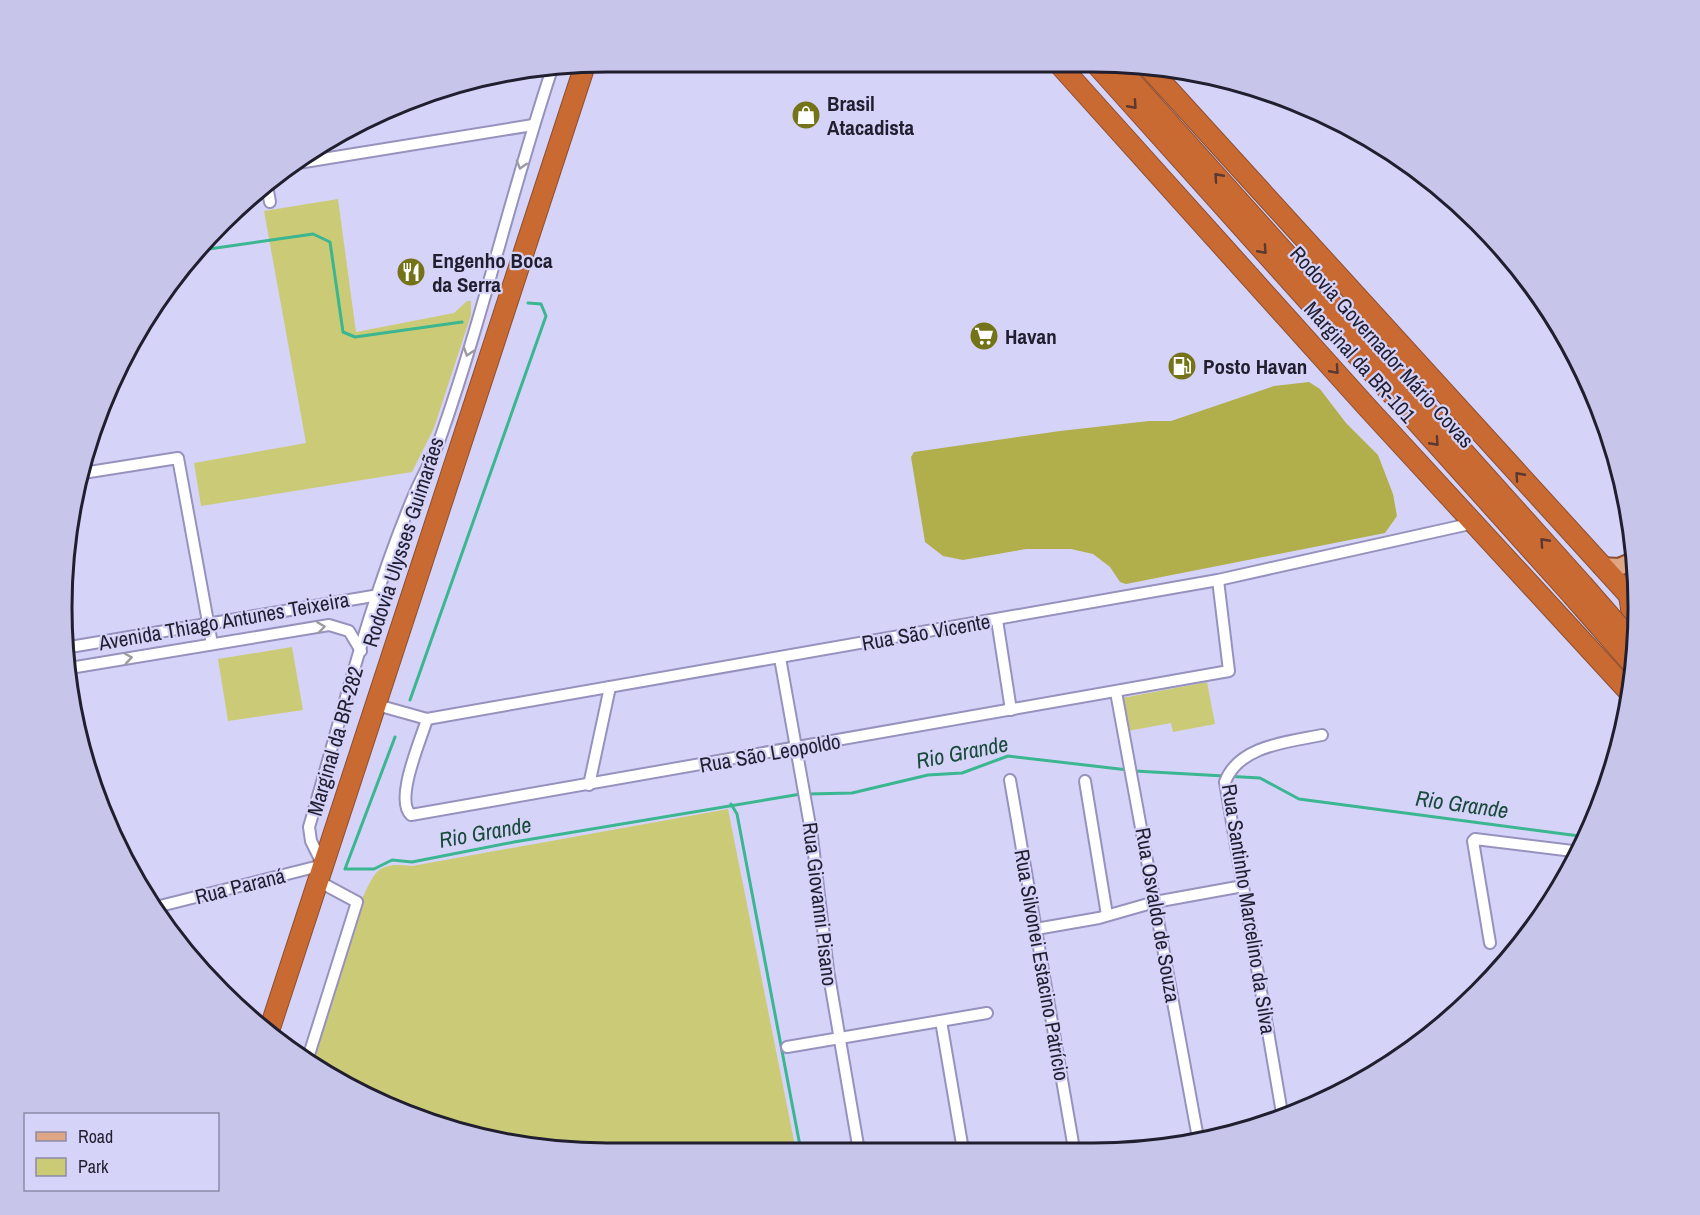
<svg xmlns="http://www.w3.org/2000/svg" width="1700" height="1215" font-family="'Archivo Narrow',sans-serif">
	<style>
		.green { fill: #cbcb77 }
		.forest { fill: #b0af4c }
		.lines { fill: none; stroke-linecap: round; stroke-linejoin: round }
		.stream { stroke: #3ab690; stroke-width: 3 }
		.street-casing { stroke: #9692bd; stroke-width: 14 }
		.primary-casing { stroke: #8d4f31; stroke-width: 20 }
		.highway-casing { stroke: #8d4f31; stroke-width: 22 }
		.street { stroke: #fff; stroke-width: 10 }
		.primary { stroke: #dea684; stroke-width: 16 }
		.highway { stroke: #c86a32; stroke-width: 20 }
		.highway-bridge-casing { stroke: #8d4f31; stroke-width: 22; stroke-linecap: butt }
		.highway-bridge { stroke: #c86a32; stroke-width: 20 }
		.oneway { stroke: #5b3930 }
		.oneway2 { stroke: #9b9aa1 }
		.labels { text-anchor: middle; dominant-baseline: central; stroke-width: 4.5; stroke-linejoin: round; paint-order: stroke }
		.poi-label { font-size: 21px; font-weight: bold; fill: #201e2f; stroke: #d6d3f9; text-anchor: start }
		.street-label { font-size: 21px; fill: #201e2f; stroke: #d6d3f9 }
		.water-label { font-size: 22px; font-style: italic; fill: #184a3a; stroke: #d6d3f9 }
		.rim { fill: none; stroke: #201e2f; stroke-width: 3 }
	</style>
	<rect width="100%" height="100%" fill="#d6d3f9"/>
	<g class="green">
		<path d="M 338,199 L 356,332 L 454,313 L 467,301 L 471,301 L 471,315 L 434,428 L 412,472 L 201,506 L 194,463 L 306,443 L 264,211 Z"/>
		<path d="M 292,647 L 303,710 L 228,721 L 218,659 Z"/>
		<path d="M 1207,682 L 1215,724 L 1173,732 L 1171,723 L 1128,731 L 1122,698 Z"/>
		<path d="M 728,809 L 796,1151 L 572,1152 L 467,1135 L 366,1097 L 310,1063 C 321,1028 357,892 377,872 C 387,863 400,865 412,866 Z"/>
	</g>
	<path class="forest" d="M 1309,382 L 1320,389 L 1346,423 L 1378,455 L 1393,494 L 1397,516 L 1385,533 L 1126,584 L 1120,582 L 1110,567 L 1093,554 L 1071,549 L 1026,549 L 963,560 L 943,556 L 925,542 L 911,457 L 914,452 L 1060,431 L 1149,421 L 1171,421 L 1274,386 Z"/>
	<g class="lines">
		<g class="stream">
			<path d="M 195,251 L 313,234 L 330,242 L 343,332 L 355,337 L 462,322"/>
			<path d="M 410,700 L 546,316 L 541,304 L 528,303"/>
			<path d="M 395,737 L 345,869 L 374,869 L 392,860 L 412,862 L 514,842 L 801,794"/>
			<path d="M 1135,771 L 1260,778 L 1299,799 L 1587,837"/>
			<path d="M 808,794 L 852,793 L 928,775 L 962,773 L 1008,756 L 1128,770"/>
			<path d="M 731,804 L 737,814 L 801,1151"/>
		</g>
		<g class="street-casing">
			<g id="street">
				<path d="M 292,164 L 533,125"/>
				<path d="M 267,186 L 270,202"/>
				<path d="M 83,473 L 178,458 L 212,644"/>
				<path d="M 997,620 L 1011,710"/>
				<path d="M 70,647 L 379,595"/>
				<path d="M 780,658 L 812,837 L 828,970 L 859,1151"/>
				<path d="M 70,668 L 329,625 L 349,631 L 361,651"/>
				<path d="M 1116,692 L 1198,1138"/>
				<path d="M 377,705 L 427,719 L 1218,580 L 1474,523"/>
				<path d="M 427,719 C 421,740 394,800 411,815 L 1229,671 L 1218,580"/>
				<path d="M 1010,780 L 1074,1149"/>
				<path d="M 1085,781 L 1107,915"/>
				<path d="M 589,785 L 610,687"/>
				<path d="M 156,907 L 323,865 L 311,841 L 309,827 C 342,716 369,601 414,495 C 423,474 435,455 442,433 C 484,313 512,189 552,69"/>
				<path d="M 1036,929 L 1099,918 L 1155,902 L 1243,886"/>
				<path d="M 1490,943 L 1473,841 L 1475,839 L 1581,852"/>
				<path d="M 941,1021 L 963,1150"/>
				<path d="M 787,1047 L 987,1013"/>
				<path d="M 307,1061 L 357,902 L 318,881"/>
				<path d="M 1282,1113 L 1225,782 C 1239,745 1289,742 1322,735"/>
			</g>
		</g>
		<g class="primary-casing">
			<path id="primary" d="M 1601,566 L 1619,567 L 1635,560"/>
		</g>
		<g class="highway-casing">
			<g id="highway">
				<path d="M 1057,62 L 1366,406 L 1629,692"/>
				<path d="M 1094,62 L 1572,595"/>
				<path d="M 1116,64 L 1583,585"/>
				<path d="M 1148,67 L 1636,603"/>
				<path d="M 1614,642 C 1635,630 1633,617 1629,596"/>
				<path d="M 268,1034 L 585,65"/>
			</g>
		</g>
		<use href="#street" class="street"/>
		<use href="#primary" class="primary"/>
		<use href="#highway" class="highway"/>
		<g class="highway-bridge-casing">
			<g id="highway-bridge">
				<path d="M 1583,585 L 1637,647"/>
				<path d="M 1572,595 L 1634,666"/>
			</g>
		</g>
		<use href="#highway-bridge" class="highway-bridge"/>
	</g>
	<defs><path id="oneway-chevron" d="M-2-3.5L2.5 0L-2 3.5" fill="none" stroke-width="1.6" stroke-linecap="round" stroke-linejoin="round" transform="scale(1.5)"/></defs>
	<g class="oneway">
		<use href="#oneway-chevron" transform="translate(1133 105) rotate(48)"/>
		<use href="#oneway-chevron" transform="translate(1218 177) rotate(-132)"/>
		<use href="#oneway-chevron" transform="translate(1263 250) rotate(48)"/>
		<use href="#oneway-chevron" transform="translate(1335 370) rotate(48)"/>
		<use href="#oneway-chevron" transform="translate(1435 442) rotate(48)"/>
		<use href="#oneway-chevron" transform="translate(1519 476) rotate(-132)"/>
		<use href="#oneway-chevron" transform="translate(1544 542) rotate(-132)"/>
	</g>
	<g class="oneway2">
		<use href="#oneway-chevron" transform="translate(521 165) rotate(107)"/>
		<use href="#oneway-chevron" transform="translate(468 352) rotate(108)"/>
		<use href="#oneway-chevron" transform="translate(321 627) rotate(-8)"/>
		<use href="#oneway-chevron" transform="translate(128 658) rotate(-9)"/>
	</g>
	<defs>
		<g id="shop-disc" transform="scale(1.5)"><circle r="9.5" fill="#747317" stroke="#d6d3f9"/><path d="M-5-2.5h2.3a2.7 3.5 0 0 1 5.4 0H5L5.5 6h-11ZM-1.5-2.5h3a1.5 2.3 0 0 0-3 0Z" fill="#fff"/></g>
		<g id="restaurant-disc" transform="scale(1.5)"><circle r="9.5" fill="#747317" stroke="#d6d3f9"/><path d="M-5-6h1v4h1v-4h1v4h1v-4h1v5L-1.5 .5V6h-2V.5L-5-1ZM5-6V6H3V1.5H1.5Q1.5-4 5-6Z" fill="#fff"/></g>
		<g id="supermarket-disc" transform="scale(1.5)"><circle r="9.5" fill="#747317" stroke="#d6d3f9"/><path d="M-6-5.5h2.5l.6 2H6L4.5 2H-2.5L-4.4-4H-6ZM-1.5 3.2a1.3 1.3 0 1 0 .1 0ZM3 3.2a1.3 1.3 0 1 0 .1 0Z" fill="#fff"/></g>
		<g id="fuel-disc" transform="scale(1.5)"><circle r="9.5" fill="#747317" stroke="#d6d3f9"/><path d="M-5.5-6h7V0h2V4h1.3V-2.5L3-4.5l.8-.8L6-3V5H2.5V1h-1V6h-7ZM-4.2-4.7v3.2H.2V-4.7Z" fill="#fff"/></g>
	</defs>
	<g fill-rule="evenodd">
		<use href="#shop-disc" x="806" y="115"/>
		<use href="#restaurant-disc" x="411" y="272"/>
		<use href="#supermarket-disc" x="984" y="336"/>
		<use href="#fuel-disc" x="1182" y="366"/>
	</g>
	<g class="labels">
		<g class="poi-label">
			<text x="827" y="103">Brasil<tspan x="827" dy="24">Atacadista</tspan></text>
			<text x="432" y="260">Engenho Boca<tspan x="432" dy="24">da Serra</tspan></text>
			<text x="1005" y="336">Havan</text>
			<text x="1203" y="366">Posto Havan</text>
		</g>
		<g class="street-label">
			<text transform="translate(1382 347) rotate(48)">Rodovia Governador Mário Covas</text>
			<text transform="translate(1360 362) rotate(48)">Marginal da BR-101</text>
			<text transform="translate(403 542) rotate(-72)">Rodovia Ulysses Guimarães</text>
			<text transform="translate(224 621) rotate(-10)">Avenida Thiago Antunes Teixeira</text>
			<text transform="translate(926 632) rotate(-10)">Rua São Vicente</text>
			<text transform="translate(335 741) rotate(-74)">Marginal da BR-282</text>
			<text transform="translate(770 753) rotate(-10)">Rua São Leopoldo</text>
			<text transform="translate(240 886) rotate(-14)">Rua Paraná</text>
			<text transform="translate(820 904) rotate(83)">Rua Giovanni Pisano</text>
			<text transform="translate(1249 909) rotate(81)">Rua Santinho Marcelino da Silva</text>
			<text transform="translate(1158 915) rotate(80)">Rua Osvaldo de Souza</text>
			<text transform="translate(1042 965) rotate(80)">Rua Silvonei Estacino Patrício</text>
		</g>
		<g class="water-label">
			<text transform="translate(962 752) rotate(-11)">Rio Grande</text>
			<text transform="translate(1462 804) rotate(8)">Rio Grande</text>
			<text transform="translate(485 832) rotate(-10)">Rio Grande</text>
		</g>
	</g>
	<path d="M0 0H1700V1215H0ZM607 72H1093A535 535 0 0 1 1628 607V608A535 535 0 0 1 1093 1143H607A535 535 0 0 1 72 608V607A535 535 0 0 1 607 72Z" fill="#c7c5e9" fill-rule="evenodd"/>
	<path class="rim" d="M607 72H1093A535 535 0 0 1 1628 607V608A535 535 0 0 1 1093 1143H607A535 535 0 0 1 72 608V607A535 535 0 0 1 607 72Z"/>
	<rect x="24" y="1113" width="195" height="78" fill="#d6d3f9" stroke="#8d8ba8" stroke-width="1.5"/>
	<rect x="36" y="1132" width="30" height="9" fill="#dea684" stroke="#8d8ba8" stroke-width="1.5"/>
	<text x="78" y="1143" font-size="18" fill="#201e2f">Road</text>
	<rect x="36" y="1158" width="30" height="18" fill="#cbcb77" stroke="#8d8ba8" stroke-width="1.5"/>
	<text x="78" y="1173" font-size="18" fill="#201e2f">Park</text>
</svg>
